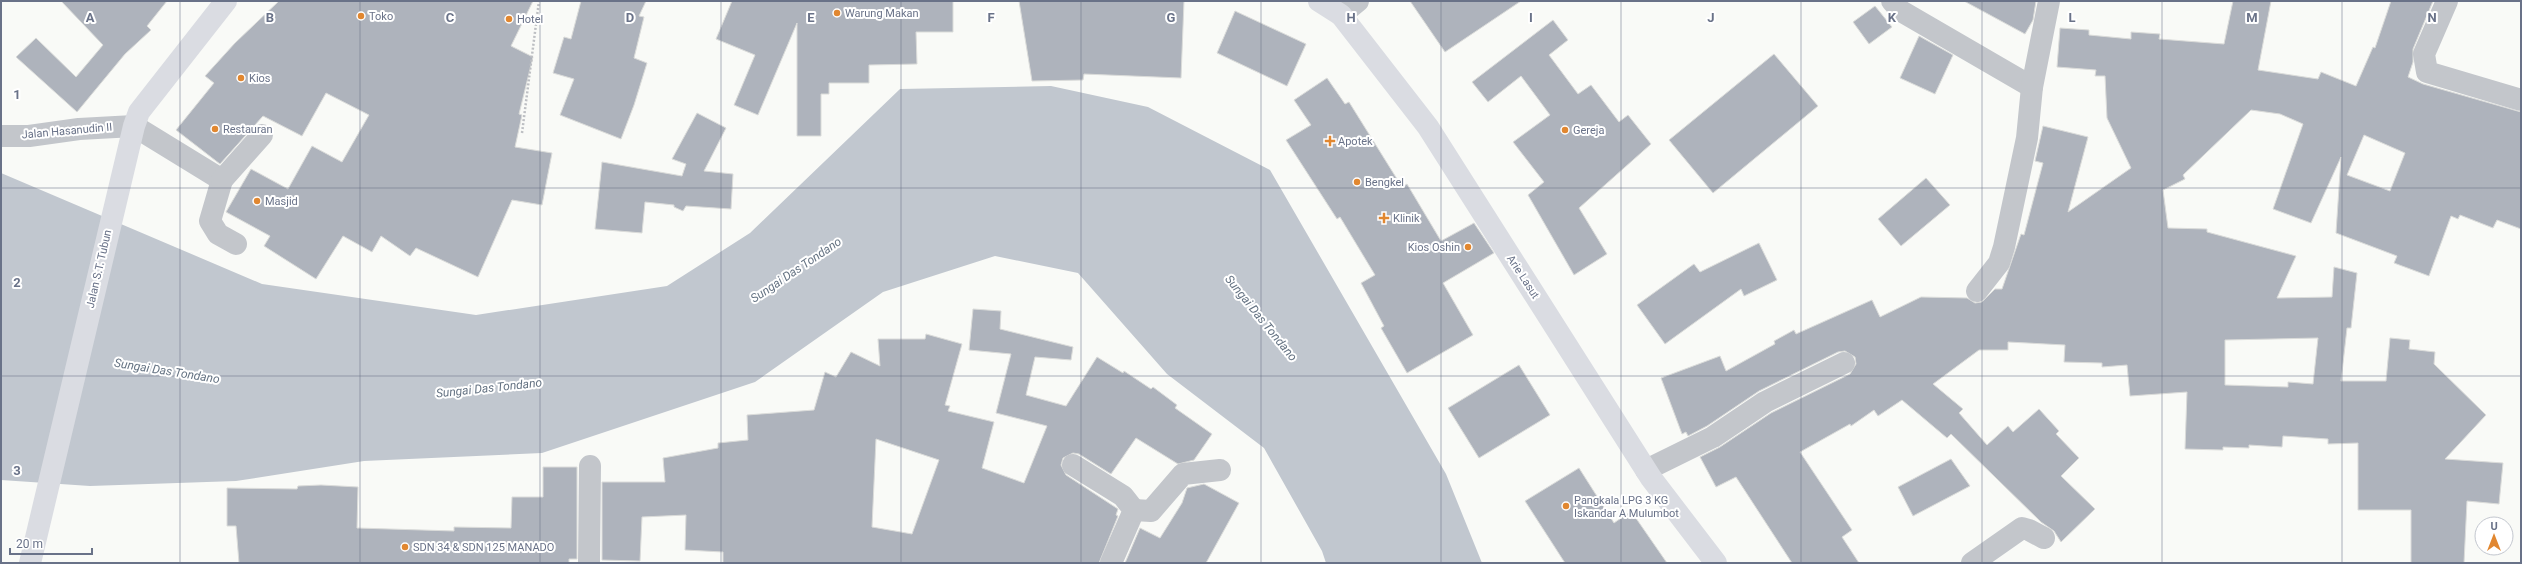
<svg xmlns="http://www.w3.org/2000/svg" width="2522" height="564" font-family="Roboto,sans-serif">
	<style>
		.water { fill: #c1c7cf }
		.building { fill: #aeb3bc; stroke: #dbdcda; fill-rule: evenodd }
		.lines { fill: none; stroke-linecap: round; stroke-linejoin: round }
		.path { stroke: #bdbfc3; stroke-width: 2.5; stroke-dasharray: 2 2; stroke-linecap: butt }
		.minor { stroke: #c3c6cb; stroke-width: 22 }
		.major { stroke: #dadce2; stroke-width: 22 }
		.highway { stroke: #dadce2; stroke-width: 22 }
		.grid { fill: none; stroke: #697288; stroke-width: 1; stroke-opacity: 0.55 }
		.poi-dot { fill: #e18730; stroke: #fff; stroke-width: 1.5 }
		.labels { text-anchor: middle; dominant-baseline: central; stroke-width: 4; stroke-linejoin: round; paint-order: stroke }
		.poi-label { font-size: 11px; fill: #697288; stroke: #fff; text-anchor: start }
		.street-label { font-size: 11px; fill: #697288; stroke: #fff }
		.water-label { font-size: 12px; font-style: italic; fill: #657383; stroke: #fff }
		.grid-label { font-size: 13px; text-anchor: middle; font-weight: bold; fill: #697288; stroke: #fff; stroke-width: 4; stroke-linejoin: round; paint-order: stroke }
	</style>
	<rect width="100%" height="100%" fill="#f9faf7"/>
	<path class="water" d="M 1051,86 L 1148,107 L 1270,170 L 1446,474 L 1482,563 L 1326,563 L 1322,551 L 1264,448 L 1167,374 L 1078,273 L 995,256 L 883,292 L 755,382 L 542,453 L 364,461 L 236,481 L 90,486 L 1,480 L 1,173 L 262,284 L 476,315 L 667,286 L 750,233 L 900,89 Z"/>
	<g class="building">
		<path d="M 61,1 L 167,1 L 147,26 L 151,30 L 125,54 L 77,112 L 16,57 L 36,38 L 76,77 L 103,45 Z"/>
		<path d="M 279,1 L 533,1 L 511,46 L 533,57 L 519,114 L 522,115 L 515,147 L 552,153 L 542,205 L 512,200 L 478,277 L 416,248 L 410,256 L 381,236 L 372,252 L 343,236 L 316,279 L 264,246 L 270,236 L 226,212 L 251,169 L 288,189 L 312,146 L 342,162 L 369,115 L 326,93 L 302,136 L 263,116 L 220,164 L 176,130 L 214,83 L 205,76 L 235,43 Z"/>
		<path d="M 581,1 L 646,1 L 639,16 L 644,17 L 634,58 L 647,63 L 634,105 L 621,139 L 560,115 L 574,79 L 553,73 L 564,37 L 571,39 Z"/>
		<path d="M 732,1 L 953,1 L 953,32 L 916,32 L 917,64 L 869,65 L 869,83 L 829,83 L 829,94 L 821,94 L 821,136 L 797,136 L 797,23 L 758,115 L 734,105 L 755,55 L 716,39 Z"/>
		<path d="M 1019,1 L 1184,1 L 1181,78 L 1084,74 L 1083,80 L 1032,81 Z"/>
		<path d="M 1410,1 L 1521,1 L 1445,52 Z"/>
		<path d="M 1964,1 L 2036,1 L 2033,20 L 2025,34 Z"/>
		<path d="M 2233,1 L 2271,1 L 2258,70 L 2318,79 L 2321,72 L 2356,86 L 2373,47 L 2375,48 L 2391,1 L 2433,1 L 2413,49 L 2413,62 L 2408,77 L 2423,84 L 2521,112 L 2521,229 L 2497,220 L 2493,228 L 2460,215 L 2458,219 L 2451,216 L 2429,276 L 2394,263 L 2397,256 L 2336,233 L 2341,157 L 2311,223 L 2273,209 L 2303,124 L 2280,114 L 2251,110 L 2183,175 L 2185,179 L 2163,190 L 2168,228 L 2207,229 L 2207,232 L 2296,256 L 2277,298 L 2332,297 L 2334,267 L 2357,273 L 2351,328 L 2347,328 L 2341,381 L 2386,381 L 2390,338 L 2410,340 L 2409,349 L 2435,352 L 2434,364 L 2486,415 L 2445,459 L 2503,463 L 2499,504 L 2467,501 L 2464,563 L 2411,563 L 2411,510 L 2358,510 L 2358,443 L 2328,444 L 2328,439 L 2283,436 L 2282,447 L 2249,445 L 2249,448 L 2223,447 L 2223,450 L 2185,449 L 2187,392 L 2130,396 L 2127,365 L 2102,367 L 2102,363 L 2064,362 L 2065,345 L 2008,342 L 2008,350 L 1979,350 L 1933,384 L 1963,409 L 1959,413 L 1987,445 L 2008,426 L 2013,432 L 2039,409 L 2059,431 L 2056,434 L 2079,458 L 2061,476 L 2095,509 L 2061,542 L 2054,531 L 2041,522 L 1951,434 L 1947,438 L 1902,400 L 1878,416 L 1874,410 L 1851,426 L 1850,424 L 1800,452 L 1852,530 L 1842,537 L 1859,563 L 1792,563 L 1736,477 L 1716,487 L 1700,457 L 1720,447 L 1771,413 L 1850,374 L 1856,364 L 1855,357 L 1845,351 L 1838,352 L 1759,391 L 1707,426 L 1688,436 L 1686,432 L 1682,434 L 1661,378 L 1720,356 L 1726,371 L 1775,344 L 1774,341 L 1794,330 L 1796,334 L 1872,300 L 1880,317 L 1921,297 L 1967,298 L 1975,303 L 1982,302 L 1995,289 L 2002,289 L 2021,234 L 2024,235 L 2043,163 L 2035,161 L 2043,126 L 2088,137 L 2068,212 L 2131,168 L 2107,118 L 2105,76 L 2095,76 L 2096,70 L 2057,67 L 2060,28 L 2089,30 L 2089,35 L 2131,39 L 2131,32 L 2160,34 L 2159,39 L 2224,44 ZM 2364,135 L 2405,153 L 2390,191 L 2347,175 ZM 2318,338 L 2313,384 L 2288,382 L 2288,387 L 2225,385 L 2225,340 Z"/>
		<path d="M 1875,6 L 1892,27 L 1869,44 L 1853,22 Z"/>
		<path d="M 1235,11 L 1306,44 L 1287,86 L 1217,53 Z"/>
		<path d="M 1553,20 L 1568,40 L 1549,55 L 1578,94 L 1591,85 L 1619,122 L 1628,115 L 1651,144 L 1579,208 L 1607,254 L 1574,275 L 1528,195 L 1544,182 L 1513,142 L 1550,115 L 1521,76 L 1488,102 L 1472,82 Z"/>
		<path d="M 1919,36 L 1953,55 L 1935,94 L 1900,78 Z"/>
		<path d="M 1774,54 L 1818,106 L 1713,193 L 1669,140 Z"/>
		<path d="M 1327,78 L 1345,104 L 1349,102 L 1402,187 L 1407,184 L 1441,241 L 1474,223 L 1494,253 L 1443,283 L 1473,335 L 1407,373 L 1381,328 L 1384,326 L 1361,283 L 1375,275 L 1340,217 L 1337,219 L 1286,140 L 1311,125 L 1294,100 Z"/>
		<path d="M 697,113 L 726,128 L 704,171 L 733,174 L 731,209 L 686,206 L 683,211 L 674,207 L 674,205 L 645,202 L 642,233 L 595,229 L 602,162 L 682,176 L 686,164 L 672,159 Z"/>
		<path d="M 1926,178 L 1950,205 L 1901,246 L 1878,219 Z"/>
		<path d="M 1759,243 L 1777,280 L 1744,296 L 1741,289 L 1665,344 L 1637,305 L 1694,264 L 1700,272 Z"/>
		<path d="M 973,309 L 1001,311 L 1000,329 L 1073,347 L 1071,360 L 1035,357 L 1026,395 L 1066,406 L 1097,357 L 1123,373 L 1124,371 L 1151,389 L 1153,387 L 1177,405 L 1175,408 L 1212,434 L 1194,460 L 1178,464 L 1136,438 L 1111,474 L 1079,454 L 1073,453 L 1063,458 L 1061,465 L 1066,475 L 1118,509 L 1116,515 L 1118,516 L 1099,563 L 723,563 L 723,552 L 685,550 L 686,515 L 642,517 L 640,561 L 602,560 L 602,482 L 665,482 L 663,458 L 718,448 L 718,443 L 748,440 L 747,415 L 814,410 L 825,372 L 836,377 L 851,352 L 880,366 L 878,339 L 925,339 L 926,334 L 962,344 L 945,405 L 950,406 L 948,411 L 994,422 L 982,468 L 1024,483 L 1047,426 L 996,413 L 1011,354 L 969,350 ZM 876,439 L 939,460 L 912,534 L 872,527 Z"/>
		<path d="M 1519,365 L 1550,415 L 1479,458 L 1448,408 Z"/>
		<path d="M 1951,459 L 1970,486 L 1913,516 L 1898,487 Z"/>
		<path d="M 543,467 L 577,467 L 577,559 L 569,559 L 569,563 L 239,563 L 236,526 L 227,526 L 227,488 L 297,489 L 298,486 L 321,485 L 358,487 L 357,528 L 454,531 L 454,527 L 511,528 L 512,497 L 543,497 Z"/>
		<path d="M 1579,468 L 1614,523 L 1631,511 L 1667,563 L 1565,563 L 1525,501 Z"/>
		<path d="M 1204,484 L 1239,503 L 1206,563 L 1125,563 L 1140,528 L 1160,538 L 1182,503 L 1187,488 Z"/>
	</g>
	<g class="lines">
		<path class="path" d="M 522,133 L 539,1"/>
		<g class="minor">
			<path d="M 1892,1 L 1901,11 L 2032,87"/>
			<path d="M 2447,1 L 2424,54 L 2427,72 L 2521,100"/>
			<path d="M 1341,15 L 1358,1"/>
			<path d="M 1,136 L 29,136 L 79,129 L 134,126 L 222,180 L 210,221 L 218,234 L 236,244"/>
			<path d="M 222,180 L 262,135"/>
			<path d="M 1977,291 L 1999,263 L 2004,247 L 2027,138 L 2032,87 L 2049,1"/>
			<path d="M 1073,465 L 1123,496 L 1134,510 L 1111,563"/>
			<path d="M 1646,470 L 1713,437 L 1765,402 L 1844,363"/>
			<path d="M 1134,510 L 1151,511 L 1183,474 L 1220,470"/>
			<path d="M 589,563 L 590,466"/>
			<path d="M 1972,563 L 2022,528 L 2029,530 L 2044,538"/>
		</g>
		<path class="major" d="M 1319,1 L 1341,15 L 1428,127 L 1651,478 L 1716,563"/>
		<path class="highway" d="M 30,563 L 134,126 L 139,112 L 226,1"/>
	</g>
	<path class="grid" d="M 180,1 L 180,563M 360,1 L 360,563M 540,1 L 540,563M 721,1 L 721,563M 901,1 L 901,563M 1081,1 L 1081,563M 1261,1 L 1261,563M 1441,1 L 1441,563M 1621,1 L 1621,563M 1801,1 L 1801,563M 1982,1 L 1982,563M 2162,1 L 2162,563M 2342,1 L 2342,563M 1,188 L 2521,188M 1,376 L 2521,376"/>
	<g class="poi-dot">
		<circle cx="837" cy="13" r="4"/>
		<circle cx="361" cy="16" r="4"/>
		<circle cx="509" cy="19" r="4"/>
		<circle cx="241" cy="78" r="4"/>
		<circle cx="215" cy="129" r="4"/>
		<circle cx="1565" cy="130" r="4"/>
		<path d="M1328 135h4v4h4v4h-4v4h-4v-4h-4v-4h4z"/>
		<circle cx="1357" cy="182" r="4"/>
		<circle cx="257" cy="201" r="4"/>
		<path d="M1382 212h4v4h4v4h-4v4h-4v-4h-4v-4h4z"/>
		<circle cx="1468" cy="247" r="4"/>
		<circle cx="1566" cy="506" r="4"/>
		<circle cx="405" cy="547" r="4"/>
	</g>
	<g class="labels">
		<g class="poi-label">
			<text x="845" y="13">Warung Makan</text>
			<text x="369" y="16">Toko</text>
			<text x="517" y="19">Hotel</text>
			<text x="249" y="78">Kios</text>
			<text x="223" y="129">Restauran</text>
			<text x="1573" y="130">Gereja</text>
			<text x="1338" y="141">Apotek</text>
			<text x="1365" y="182">Bengkel</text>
			<text x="265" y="201">Masjid</text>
			<text x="1393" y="218">Klinik</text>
			<text x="1460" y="247" text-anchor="end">Kios Oshin</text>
			<text x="1574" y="500">Pangkala LPG 3 KG<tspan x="1574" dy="13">Iskandar A Mulumbot</tspan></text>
			<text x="413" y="547">SDN 34 &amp; SDN 125 MANADO</text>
		</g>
		<g class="street-label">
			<text transform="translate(67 131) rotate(-5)">Jalan Hasanudin II</text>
			<text transform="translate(99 269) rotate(-77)">Jalan S.T. Tubun</text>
			<text transform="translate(1523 277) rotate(57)">Arie Lasut</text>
		</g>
		<g class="water-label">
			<text transform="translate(796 270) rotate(-34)">Sungai Das Tondano</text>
			<text transform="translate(1261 318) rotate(51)">Sungai Das Tondano</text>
			<text transform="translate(167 371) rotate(9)">Sungai Das Tondano</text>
			<text transform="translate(489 388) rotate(-6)">Sungai Das Tondano</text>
		</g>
	</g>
	<g class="grid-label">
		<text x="90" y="22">A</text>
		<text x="270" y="22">B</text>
		<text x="450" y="22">C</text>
		<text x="630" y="22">D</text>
		<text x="811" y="22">E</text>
		<text x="991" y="22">F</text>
		<text x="1171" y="22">G</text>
		<text x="1351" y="22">H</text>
		<text x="1531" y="22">I</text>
		<text x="1711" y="22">J</text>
		<text x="1892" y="22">K</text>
		<text x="2072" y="22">L</text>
		<text x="2252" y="22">M</text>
		<text x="2432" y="22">N</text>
		<text x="17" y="99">1</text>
		<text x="17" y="287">2</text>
		<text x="17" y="475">3</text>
	</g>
	<rect width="2522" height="564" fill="none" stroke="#697288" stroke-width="4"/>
	<g transform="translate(2494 536)"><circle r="19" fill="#ffffff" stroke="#c3c7cf"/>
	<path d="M0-3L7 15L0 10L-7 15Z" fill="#e18730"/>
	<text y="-6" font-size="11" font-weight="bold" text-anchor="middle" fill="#697288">U</text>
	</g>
	<path d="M10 548v6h82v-6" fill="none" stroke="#697288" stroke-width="2"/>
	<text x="16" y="548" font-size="12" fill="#697288" stroke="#ffffff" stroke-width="3" paint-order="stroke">20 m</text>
</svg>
